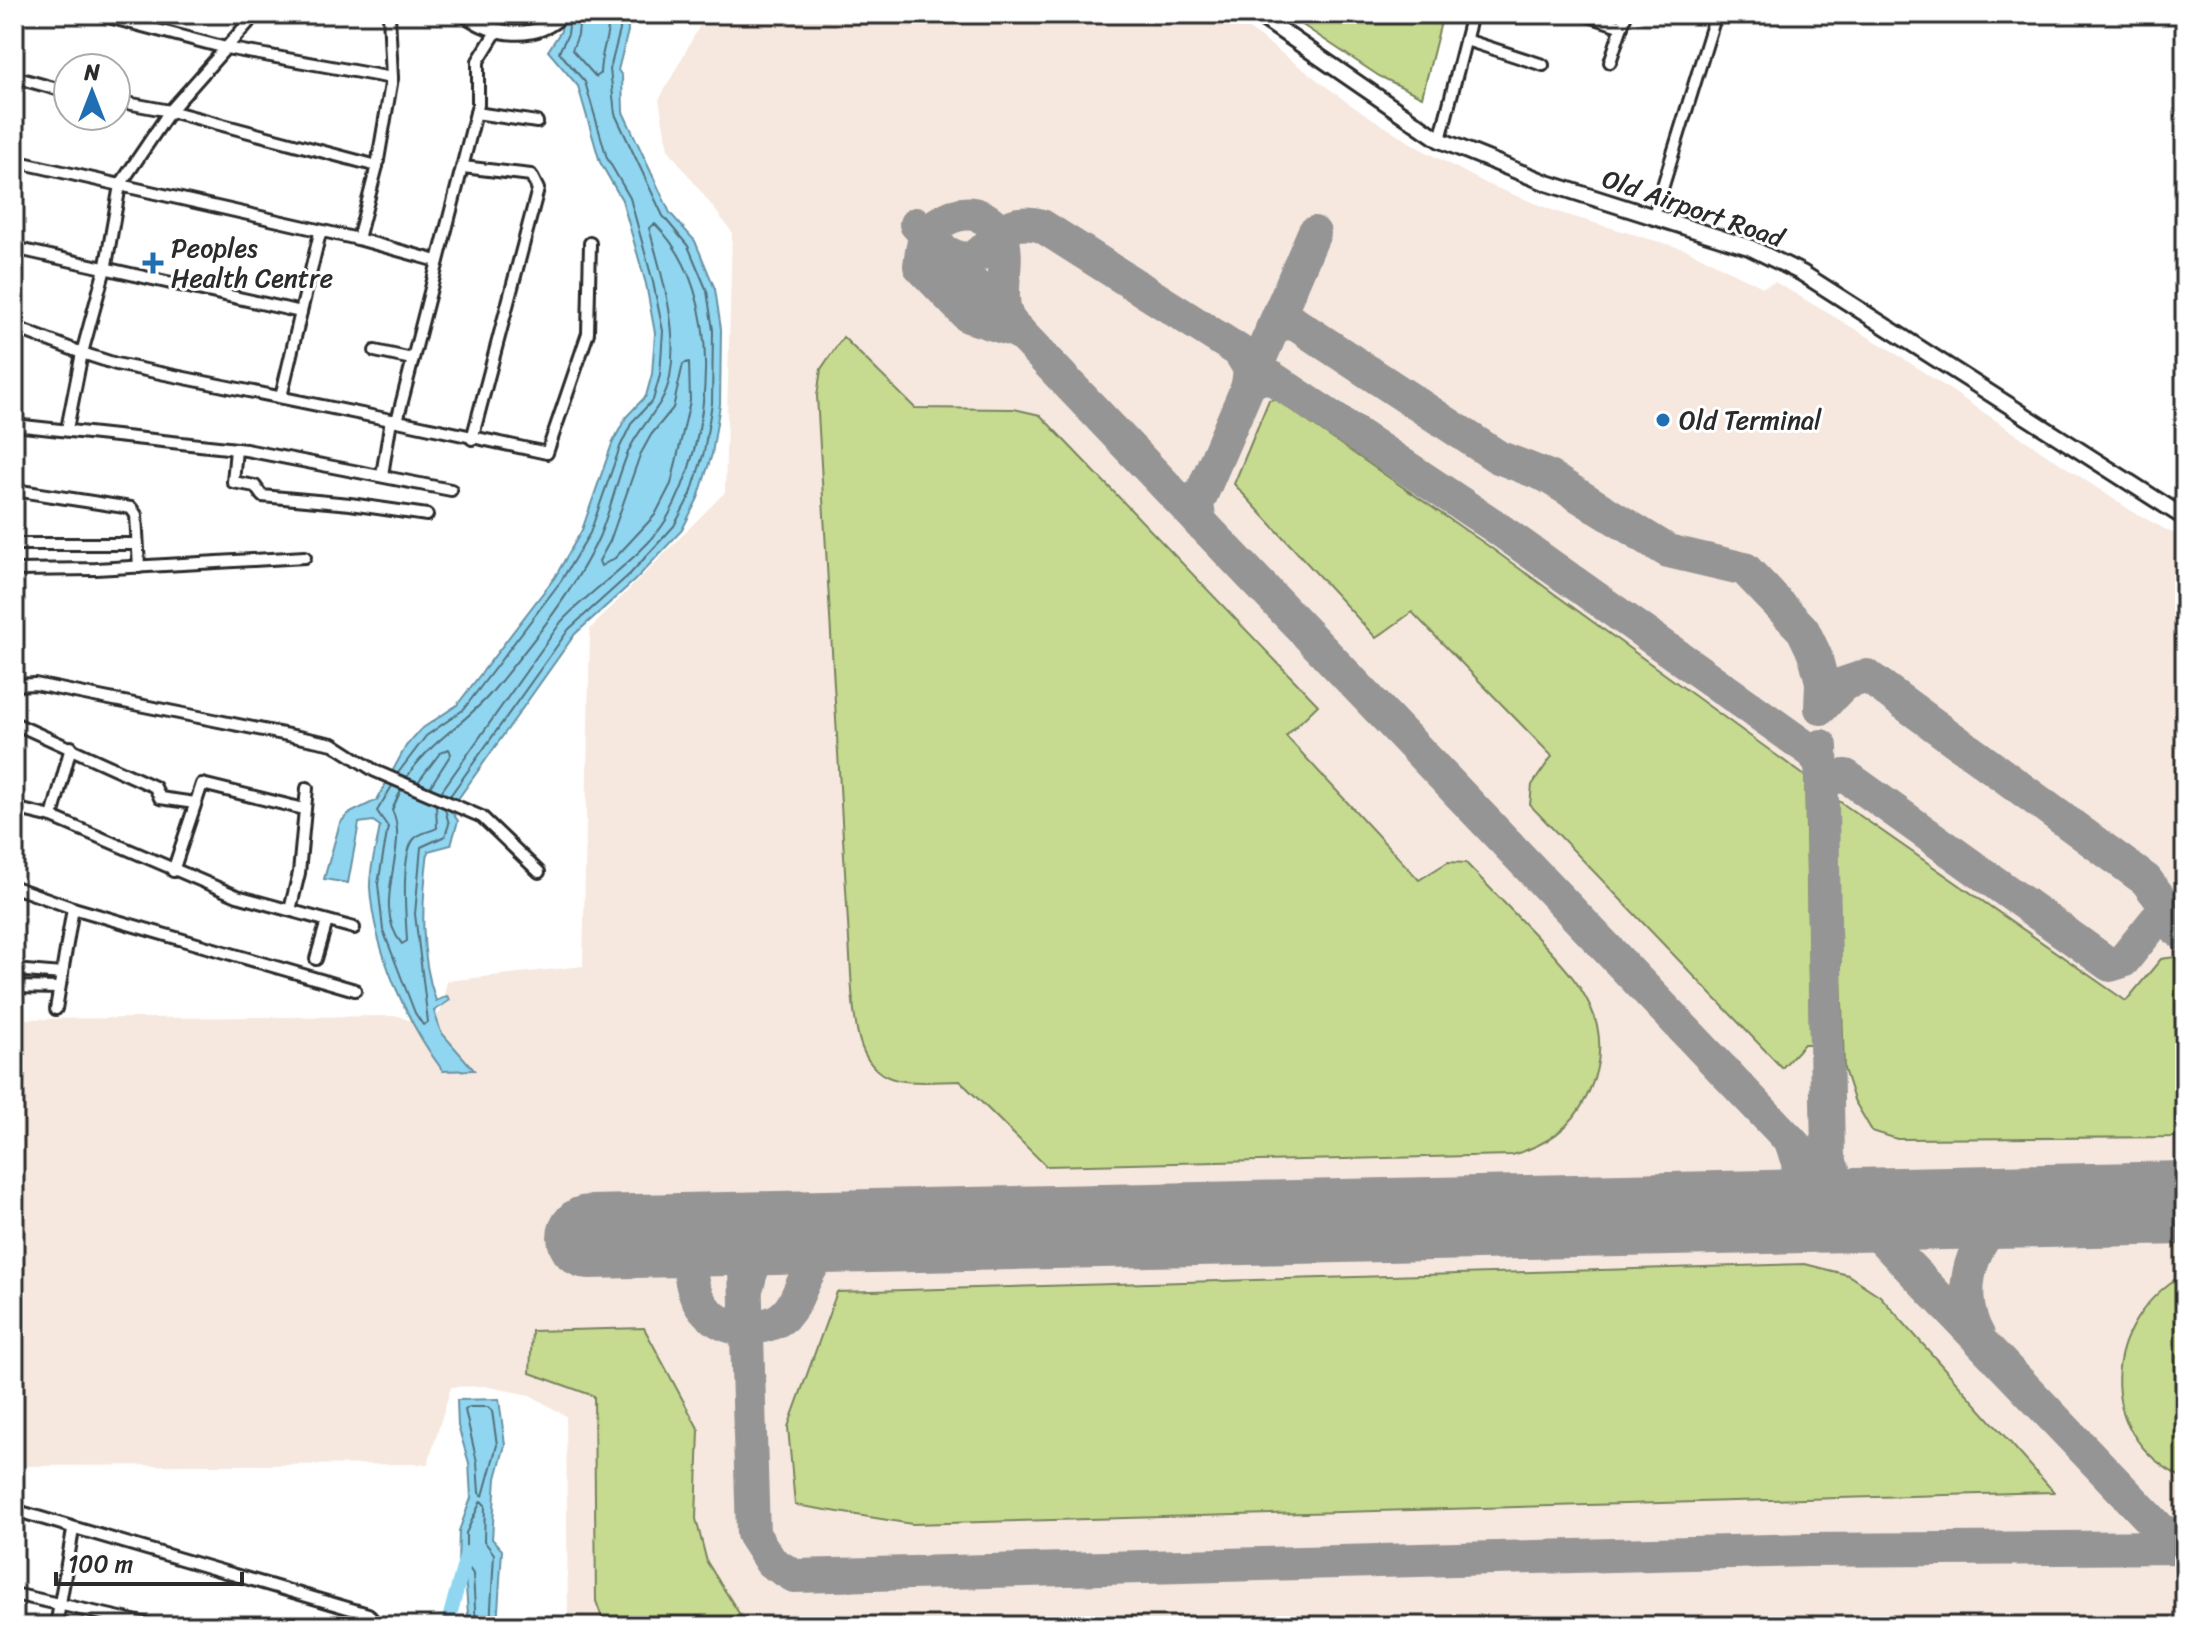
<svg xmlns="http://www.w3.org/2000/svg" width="2199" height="1640" font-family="Sriracha,sans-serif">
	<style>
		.built { fill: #f6e8de }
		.green { fill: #c6db90; stroke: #78835e; stroke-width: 2 }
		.water { fill: #90d6f1; stroke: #6892a2; stroke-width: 2 }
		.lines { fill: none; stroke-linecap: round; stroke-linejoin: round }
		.shore { stroke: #536f7a; stroke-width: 2 }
		.canal { stroke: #90d6f1; stroke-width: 14 }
		.taxiway { stroke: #959595; stroke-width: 34 }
		.runway { stroke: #959595; stroke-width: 84 }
		.minor-casing { stroke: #2b2b2b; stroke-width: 16 }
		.tertiary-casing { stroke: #2b2b2b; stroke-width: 18 }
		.secondary-casing { stroke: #2b2b2b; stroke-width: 20 }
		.minor { stroke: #fff; stroke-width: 10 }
		.tertiary { stroke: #fff; stroke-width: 12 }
		.secondary { stroke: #fff; stroke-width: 14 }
		.poi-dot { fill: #1f6fb2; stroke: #fff; stroke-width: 3 }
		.labels { text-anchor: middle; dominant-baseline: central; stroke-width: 6; stroke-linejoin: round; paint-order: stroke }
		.street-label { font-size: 26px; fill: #2b2b2b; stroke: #fff }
		.poi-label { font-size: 26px; fill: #2b2b2b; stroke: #fff; text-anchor: start }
	</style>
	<rect width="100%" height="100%" fill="#fff"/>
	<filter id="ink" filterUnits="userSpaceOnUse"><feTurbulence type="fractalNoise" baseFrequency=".0125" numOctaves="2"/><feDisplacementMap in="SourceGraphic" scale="16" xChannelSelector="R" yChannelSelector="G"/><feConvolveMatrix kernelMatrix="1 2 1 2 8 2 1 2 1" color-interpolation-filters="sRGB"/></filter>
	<g filter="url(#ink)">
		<path class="built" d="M 706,14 L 1229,14 L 1351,105 L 1419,148 L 1487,184 L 1557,212 L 1687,250 L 1763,287 L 1775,282 L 1889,349 L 2130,510 L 2185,540 L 2185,1626 L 568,1626 L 566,1416 L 530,1395 L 484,1386 L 451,1387 L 428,1464 L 14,1466 L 14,1019 L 398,1016 L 408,1020 L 440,1013 L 447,981 L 583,966 L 590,629 L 725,492 L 732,232 L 668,149 L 659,100 Z"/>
		<g class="green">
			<path d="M 1286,14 L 1443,14 L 1422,97 L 1379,76 Z"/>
			<path d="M 843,337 L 915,408 L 1014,409 L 1040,415 L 1318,705 L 1286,736 L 1419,880 L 1448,862 L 1466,863 C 1489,887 1512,911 1534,934 C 1580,982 1621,1026 1587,1096 C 1571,1129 1546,1145 1512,1155 L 1046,1166 L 960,1081 C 940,1081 916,1084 897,1080 C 857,1071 855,1023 852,991 L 817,396 L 821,369 Z"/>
			<path d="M 1275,399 L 1487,545 L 1805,776 L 1810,1044 L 1804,1044 L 1782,1068 L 1530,805 L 1532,785 L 1552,756 L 1412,612 L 1376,638 L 1234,484 L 1269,400 Z"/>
			<path d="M 1836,799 L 2126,1001 L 2161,959 L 2175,957 L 2185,960 L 2185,1137 L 1897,1139 L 1872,1131 L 1854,1100 L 1844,1069 Z"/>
			<path d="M 1805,1264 L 1848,1275 L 1880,1296 L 2054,1492 L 912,1524 L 795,1505 L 788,1427 L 837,1292 Z"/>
			<path d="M 2185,1273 L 2185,1479 C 2091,1434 2101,1322 2185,1273 Z"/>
			<path d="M 644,1328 L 699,1430 L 696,1519 L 707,1562 L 747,1626 L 605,1626 L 596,1601 L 594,1396 L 530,1373 L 532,1331 Z"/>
		</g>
		<g class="water">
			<path d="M 562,14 L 627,14 L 628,31 L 618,70 L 622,76 L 623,112 L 670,213 L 695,241 L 715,289 L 721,329 L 720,404 L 712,454 L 698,498 L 682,530 L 635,580 L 575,634 L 458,799 L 452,812 L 458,821 L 451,845 L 428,851 C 422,900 419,954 436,1001 L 447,996 L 450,1000 L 434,1011 L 441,1032 L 474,1070 L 443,1071 C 406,1021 374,950 370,888 C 369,868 377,846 380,826 L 373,821 L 359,823 L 348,883 L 324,879 L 340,823 L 348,814 L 377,800 L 406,746 L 420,730 L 457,705 L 555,577 L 582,530 L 612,444 L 626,417 L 646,396 L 652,374 L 655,333 L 646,284 L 622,200 L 600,162 L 578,86 L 548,51 L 561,31 Z"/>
			<path d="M 499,1399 L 505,1445 L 496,1478 L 492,1539 L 502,1550 L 497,1626 L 469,1626 L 465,1575 L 458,1567 L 459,1531 L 471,1498 L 469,1463 L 458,1426 L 457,1400 Z"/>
		</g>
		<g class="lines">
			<g class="shore">
				<path d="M 580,14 L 578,35 L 572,50 L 596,77 L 600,74 C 600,53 610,35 609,14"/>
				<path d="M 689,362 L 690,401 L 671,484 L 655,515 L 615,558 L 601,566 L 599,561 L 610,541 L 640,455 L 651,435 L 673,408 L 683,364 Z"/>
				<path d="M 398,773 L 426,736 L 463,710 L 561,581 L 590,533 L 620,447 L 632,422 L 653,400 L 660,375 L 663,331 L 653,282 L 630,198 L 607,158 L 585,82 L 559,52 L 568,34 L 570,17"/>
				<path d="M 407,777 C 430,741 465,724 492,692 C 530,645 574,592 599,537 C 611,509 617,478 629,450 C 641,423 664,408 670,377 C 679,327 662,276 649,228 L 655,224 C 727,294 713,439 666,520 C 645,555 590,590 561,622 L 441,792"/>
				<path d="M 418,782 L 440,753 L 449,749 L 451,754 L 430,787"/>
				<path d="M 392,786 L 377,811 L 388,827 L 378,884 L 383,930 L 415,1013 L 423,1025 L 428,1022 L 415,914 L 421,847 L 445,836 L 449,824 L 445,809"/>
				<path d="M 401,790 L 392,810 C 411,848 369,904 402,944 L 407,941 C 406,919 400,856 414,839 C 420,832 430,832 437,828 L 436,805"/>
				<path d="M 450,796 L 569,629 L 630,574 L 674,526 L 691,494 L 704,452 L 712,403 L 713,330 L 707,291 L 688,246 L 663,216 L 615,114 L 610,69 L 620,30 L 619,14"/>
				<path d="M 469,1407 L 488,1407 L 492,1411 L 497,1445 L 483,1496 L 479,1493 L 477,1462 L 465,1410 Z"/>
				<path d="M 476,1626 L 473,1574 L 466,1563 L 466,1533 L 481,1501 L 485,1505 L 484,1541 L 494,1554 L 490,1626"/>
			</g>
			<path class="canal" d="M 447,1626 L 467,1553"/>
			<g class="taxiway">
				<path d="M 916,224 L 1823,1175 L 1852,1201 L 1880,1212"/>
				<path d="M 941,249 C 995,284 982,209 1042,226 L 1239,351 L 1250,369 L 1248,385"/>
				<path d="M 1009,321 C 990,287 1026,236 980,216 C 966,210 952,215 939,223 C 923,233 922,248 920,266 L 968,316 L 1019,332"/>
				<path d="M 1272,329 L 1278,324 L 1294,323 L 1498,457 L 1547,476 L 1668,551 L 1745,569 L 1803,630 L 1815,655 L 1822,682 L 1821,708 L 1843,684 L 1867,676 L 2146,880 L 2185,931"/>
				<path d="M 1248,385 L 1260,377 L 1272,378 L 1493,525 L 1814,753 L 1821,766"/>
				<path d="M 1200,523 L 1197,504 L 1201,495 L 1314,233"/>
				<path d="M 1821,746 L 1828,1158 L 1841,1190"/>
				<path d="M 1821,785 L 1826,778 L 1846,776 L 2110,965 L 2123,961 L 2156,920 L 2170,924 L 2185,935"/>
				<path d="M 1843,1213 L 1871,1227 L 2160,1529 L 2185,1544"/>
				<path d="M 1759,1214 L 1780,1203 L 1799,1178 L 1798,1162 L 1790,1140"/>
				<path d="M 863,1231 C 831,1225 765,1207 737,1213 C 663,1226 683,1340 757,1327 C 797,1321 794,1295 811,1268 C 824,1246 847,1236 871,1231"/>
				<path d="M 701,1233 L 729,1246 L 745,1270 L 753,1534 L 771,1562 L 794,1576 L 1807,1550 L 2185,1547"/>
				<path d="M 748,1284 C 753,1257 768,1241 794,1232"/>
				<path d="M 1978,1335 C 1952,1290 1975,1219 2028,1208"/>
			</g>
			<path class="runway" d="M 589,1237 L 2185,1203"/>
			<g class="minor-casing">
				<g id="minor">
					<path d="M 97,14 L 226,48 L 392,78 L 377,166 L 358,239"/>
					<path d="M 389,14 L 392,78"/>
					<path d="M 1583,14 L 1622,27"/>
					<path d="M 1466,40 L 1543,65"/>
					<path d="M 1610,62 L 1626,14"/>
					<path d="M 14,77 L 68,92"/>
					<path d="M 116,101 L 170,111 L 377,166"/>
					<path d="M 476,113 L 537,122"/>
					<path d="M 1440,140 L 1472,14"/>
					<path d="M 14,161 L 358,239 L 437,261"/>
					<path d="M 463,167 L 531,175 L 538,189 L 472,439"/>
					<path d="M 1653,218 L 1716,14"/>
					<path d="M 14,248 L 301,312 L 320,233"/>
					<path d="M 14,327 L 82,353 L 106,265 L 120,185 L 170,111 L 256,14"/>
					<path d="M 375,351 L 412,359"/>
					<path d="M 281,397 L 301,312"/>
					<path d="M 393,420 L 547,453 L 588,333 L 590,243"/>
					<path d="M 397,421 L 478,105 L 478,61 L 496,32"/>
					<path d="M 14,425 L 246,450 L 451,490"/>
					<path d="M 67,429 L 82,353 L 116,364 L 391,420 L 382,475"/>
					<path d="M 236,449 L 233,482 L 255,486 L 262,496 L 350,504 L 427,515"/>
					<path d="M 14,490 L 131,508 L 136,515 L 139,567"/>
					<path d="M 14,544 L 137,544"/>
					<path d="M 14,570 L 96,569 L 305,557"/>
					<path d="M 14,685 L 35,684 L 333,744 L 375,771 L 482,817 L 539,872"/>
					<path d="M 14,723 L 155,787 L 160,798 L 195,803"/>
					<path d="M 14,808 L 52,817 L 237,896 L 354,928"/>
					<path d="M 52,817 L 71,747"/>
					<path d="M 173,871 L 202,784 L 304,809"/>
					<path d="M 14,887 L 73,908 L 56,1009"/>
					<path d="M 73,908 L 355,990"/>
					<path d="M 290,910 L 299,873 L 307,788"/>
					<path d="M 316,959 L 327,921"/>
					<path d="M 14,970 L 62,974"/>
					<path d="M 14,987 L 59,988"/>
					<path d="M 14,1510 L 368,1614 L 378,1626"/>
					<path d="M 14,1594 L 156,1626"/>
					<path d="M 56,1626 L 73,1530"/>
				</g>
			</g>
			<g class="tertiary-casing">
				<path id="tertiary" d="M 464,14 C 493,36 536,42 563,14"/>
			</g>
			<g class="secondary-casing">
				<path id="secondary" d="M 1257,14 L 1440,140 L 1547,183 L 1749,247 L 1802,273 L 2185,518"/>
			</g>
			<use href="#minor" class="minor"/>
			<use href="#tertiary" class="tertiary"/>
			<use href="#secondary" class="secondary"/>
		</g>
	</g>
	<g class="poi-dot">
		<path d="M149 251h8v8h8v8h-8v8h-8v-8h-8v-8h8z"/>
		<circle cx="1663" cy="420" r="8"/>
	</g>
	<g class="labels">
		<g class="street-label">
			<text transform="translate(1693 208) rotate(19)">Old Airport Road</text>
		</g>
		<g class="poi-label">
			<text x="171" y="248">Peoples<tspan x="171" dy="30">Health Centre</tspan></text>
			<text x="1679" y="420">Old Terminal</text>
		</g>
	</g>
	<rect width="2199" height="1640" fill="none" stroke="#fff" stroke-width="48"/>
	<rect x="24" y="24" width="2151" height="1592" fill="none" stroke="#2b2b2b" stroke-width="3" filter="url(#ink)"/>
	<g transform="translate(92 92)"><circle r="38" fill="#ffffff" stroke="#aaaaaa" stroke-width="2"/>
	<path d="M0-6L14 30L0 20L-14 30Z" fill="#1f6fb2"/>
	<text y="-12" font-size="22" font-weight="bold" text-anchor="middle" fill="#2b2b2b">N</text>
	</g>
	<path d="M56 1572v12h186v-12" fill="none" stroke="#2b2b2b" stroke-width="4"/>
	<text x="68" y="1572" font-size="24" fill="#2b2b2b" stroke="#ffffff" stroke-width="6" paint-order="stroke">100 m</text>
</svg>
